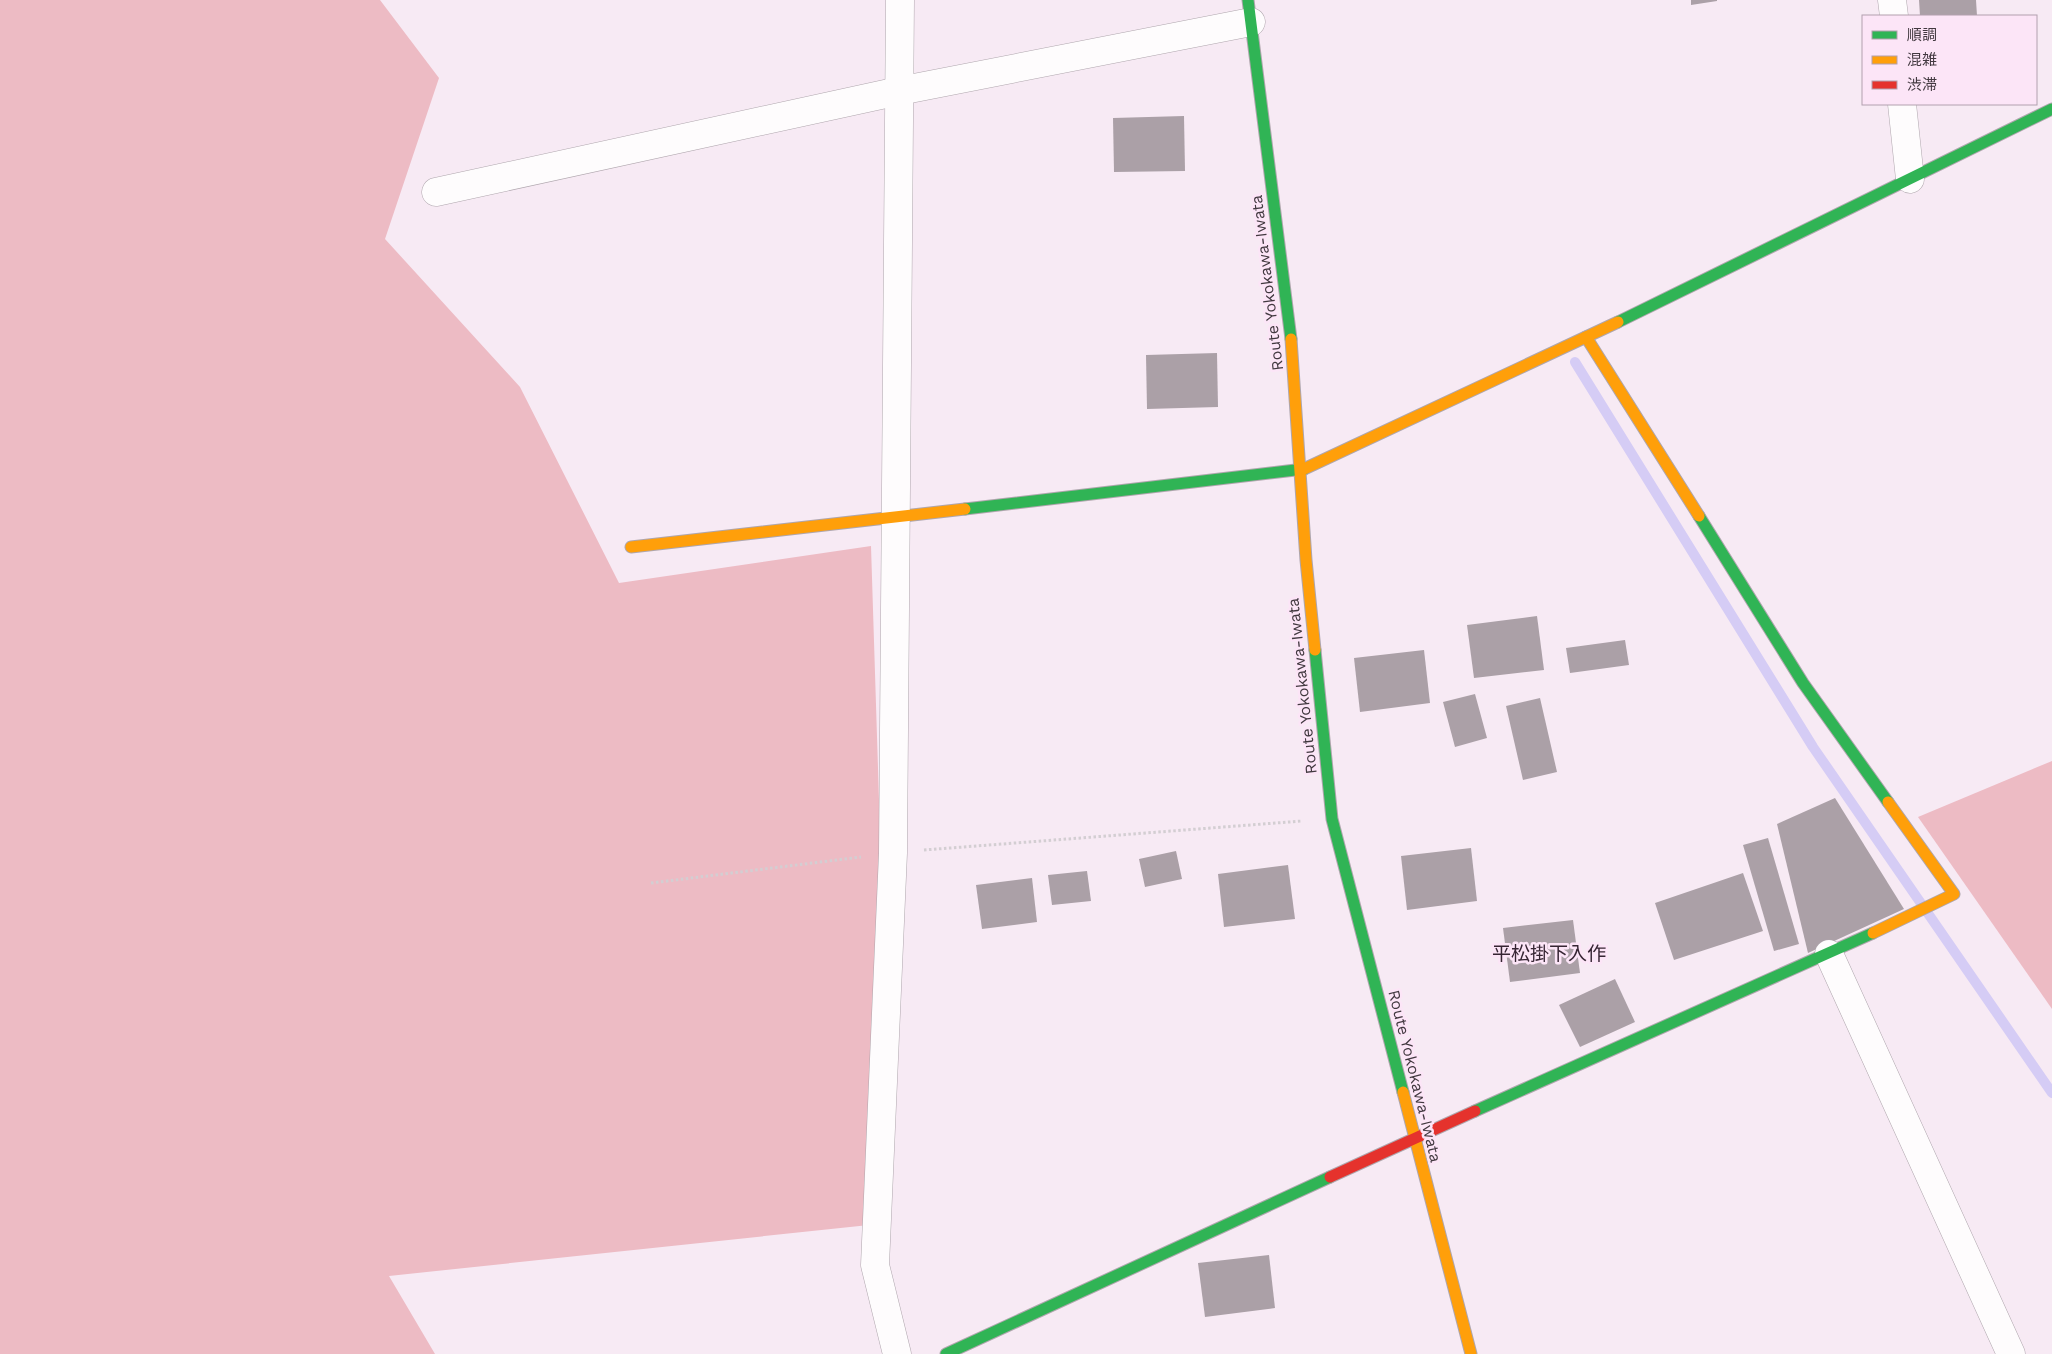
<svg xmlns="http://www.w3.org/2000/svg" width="2052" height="1354" font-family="'Work Sans','Noto Sans JP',sans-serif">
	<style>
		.forest { fill: #edbbc4 }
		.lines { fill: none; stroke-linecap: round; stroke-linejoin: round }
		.stream { stroke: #d5ccf5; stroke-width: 10 }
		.building { fill: #aba0a7 }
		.street-casing { stroke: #afa6ad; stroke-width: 29 }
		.fast-casing { stroke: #afa6ad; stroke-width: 13 }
		.slow-casing { stroke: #afa6ad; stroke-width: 13 }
		.jam-casing { stroke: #afa6ad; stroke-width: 13 }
		.path { stroke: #d3ced2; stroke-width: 3; stroke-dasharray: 2.5 2.5; stroke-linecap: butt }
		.street { stroke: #fefcfd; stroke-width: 28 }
		.fast { stroke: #30b455; stroke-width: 11 }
		.slow { stroke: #ff9f0a; stroke-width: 11 }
		.jam { stroke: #e5322d; stroke-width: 11 }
		.labels { text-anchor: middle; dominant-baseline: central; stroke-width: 5; stroke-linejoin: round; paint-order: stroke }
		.street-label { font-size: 16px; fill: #423940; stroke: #fce5f7 }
		.quarter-label { font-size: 19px; fill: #362533; stroke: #fce5f7 }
	</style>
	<rect width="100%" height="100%" fill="#f7eaf4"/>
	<g class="forest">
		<path d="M 0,0 L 380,0 L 439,78 L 385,239 L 520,387 L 619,583 L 871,546 L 886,1022 L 869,1225 L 389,1276 L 435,1354 L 0,1354 Z"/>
		<path d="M 2052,761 L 2052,1009 L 1918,817 Z"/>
	</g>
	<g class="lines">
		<path class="stream" d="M 1575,362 L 1813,747 L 2052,1093"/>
	</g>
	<g class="building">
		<path d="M 1691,0 L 1717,0 L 1717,1 L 1691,5 Z"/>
		<path d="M 1919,0 L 1976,0 L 1977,16 L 1920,16 Z"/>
		<path d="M 1184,116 L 1185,171 L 1114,172 L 1113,118 Z"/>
		<path d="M 1217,353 L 1218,407 L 1147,409 L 1146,355 Z"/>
		<path d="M 1537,616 L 1544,670 L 1474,678 L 1467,625 Z"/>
		<path d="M 1625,640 L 1629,665 L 1570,673 L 1566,648 Z"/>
		<path d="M 1424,650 L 1430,703 L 1360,712 L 1354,658 Z"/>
		<path d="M 1475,694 L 1487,738 L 1455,747 L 1443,702 Z"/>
		<path d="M 1540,698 L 1557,772 L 1523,780 L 1506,706 Z"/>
		<path d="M 1835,798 L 1904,909 L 1808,953 L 1777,824 Z"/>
		<path d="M 1768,838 L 1799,944 L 1774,951 L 1743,845 Z"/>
		<path d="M 1471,848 L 1477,901 L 1407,910 L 1401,856 Z"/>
		<path d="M 1176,851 L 1182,879 L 1145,887 L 1139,859 Z"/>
		<path d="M 1288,865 L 1295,919 L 1224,927 L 1218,874 Z"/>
		<path d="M 1087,871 L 1091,901 L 1052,905 L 1048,875 Z"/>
		<path d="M 1743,873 L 1763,931 L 1674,960 L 1655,903 Z"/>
		<path d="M 1032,878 L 1037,922 L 982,929 L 976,885 Z"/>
		<path d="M 1573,920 L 1580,973 L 1510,982 L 1503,928 Z"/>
		<path d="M 1615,979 L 1635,1022 L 1580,1047 L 1559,1005 Z"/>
		<path d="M 1269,1255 L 1275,1308 L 1205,1317 L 1198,1263 Z"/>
	</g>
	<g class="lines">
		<g class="street-casing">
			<g id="street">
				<path d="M 1892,0 L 1894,16"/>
				<path d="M 1902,104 L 1910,179"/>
				<path d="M 436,192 L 899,91 L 1251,22"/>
				<path d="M 1829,954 L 2011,1354"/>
				<path d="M 897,1354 L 875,1265 L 893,853 L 900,0"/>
			</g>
		</g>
		<g class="fast-casing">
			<g id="fast">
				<path d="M 1248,0 L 1291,339"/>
				<path d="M 1618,322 L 2052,109"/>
				<path d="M 965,509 L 1304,469"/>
				<path d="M 1699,516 L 1803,683 L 1888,802"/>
				<path d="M 1315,650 L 1332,819 L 1403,1092"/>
				<path d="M 1475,1111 L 1873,933"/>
				<path d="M 946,1354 L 1330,1177"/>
			</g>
		</g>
		<g class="slow-casing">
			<g id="slow">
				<path d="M 1586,337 L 1699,516"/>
				<path d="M 1291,339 L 1306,560 L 1315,650"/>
				<path d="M 1304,469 L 1618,322"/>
				<path d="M 631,547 L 965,509"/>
				<path d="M 1873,933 L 1954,894 L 1888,802"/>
				<path d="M 1403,1092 L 1471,1354"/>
			</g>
		</g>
		<g class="jam-casing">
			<path id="jam" d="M 1330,1177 L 1475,1111"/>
		</g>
		<g class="path">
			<path d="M 924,850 L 1302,821"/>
			<path d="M 651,883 L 861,857"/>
		</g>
		<use href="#street" class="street"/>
		<use href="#fast" class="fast"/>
		<use href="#slow" class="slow"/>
		<use href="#jam" class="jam"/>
	</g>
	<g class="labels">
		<g class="street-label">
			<text transform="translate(1267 283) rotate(-97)">Route Yokokawa-Iwata</text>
			<text transform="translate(1302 686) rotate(-96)">Route Yokokawa-Iwata</text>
			<text transform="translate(1415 1076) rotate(76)">Route Yokokawa-Iwata</text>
		</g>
		<g class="quarter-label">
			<text x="1549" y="953">平松掛下入作</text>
		</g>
	</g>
	<rect x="1862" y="15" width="175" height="90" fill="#fce5f7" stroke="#b2a0ae"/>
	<rect x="1872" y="31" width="25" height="8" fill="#30b455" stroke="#b2a0ae"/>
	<text x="1907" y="40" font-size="15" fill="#423940">順調</text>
	<rect x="1872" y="56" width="25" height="8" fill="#ff9f0a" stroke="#b2a0ae"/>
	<text x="1907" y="65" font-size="15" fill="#423940">混雑</text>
	<rect x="1872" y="81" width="25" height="8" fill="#e5322d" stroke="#b2a0ae"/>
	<text x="1907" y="90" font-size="15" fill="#423940">渋滞</text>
</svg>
